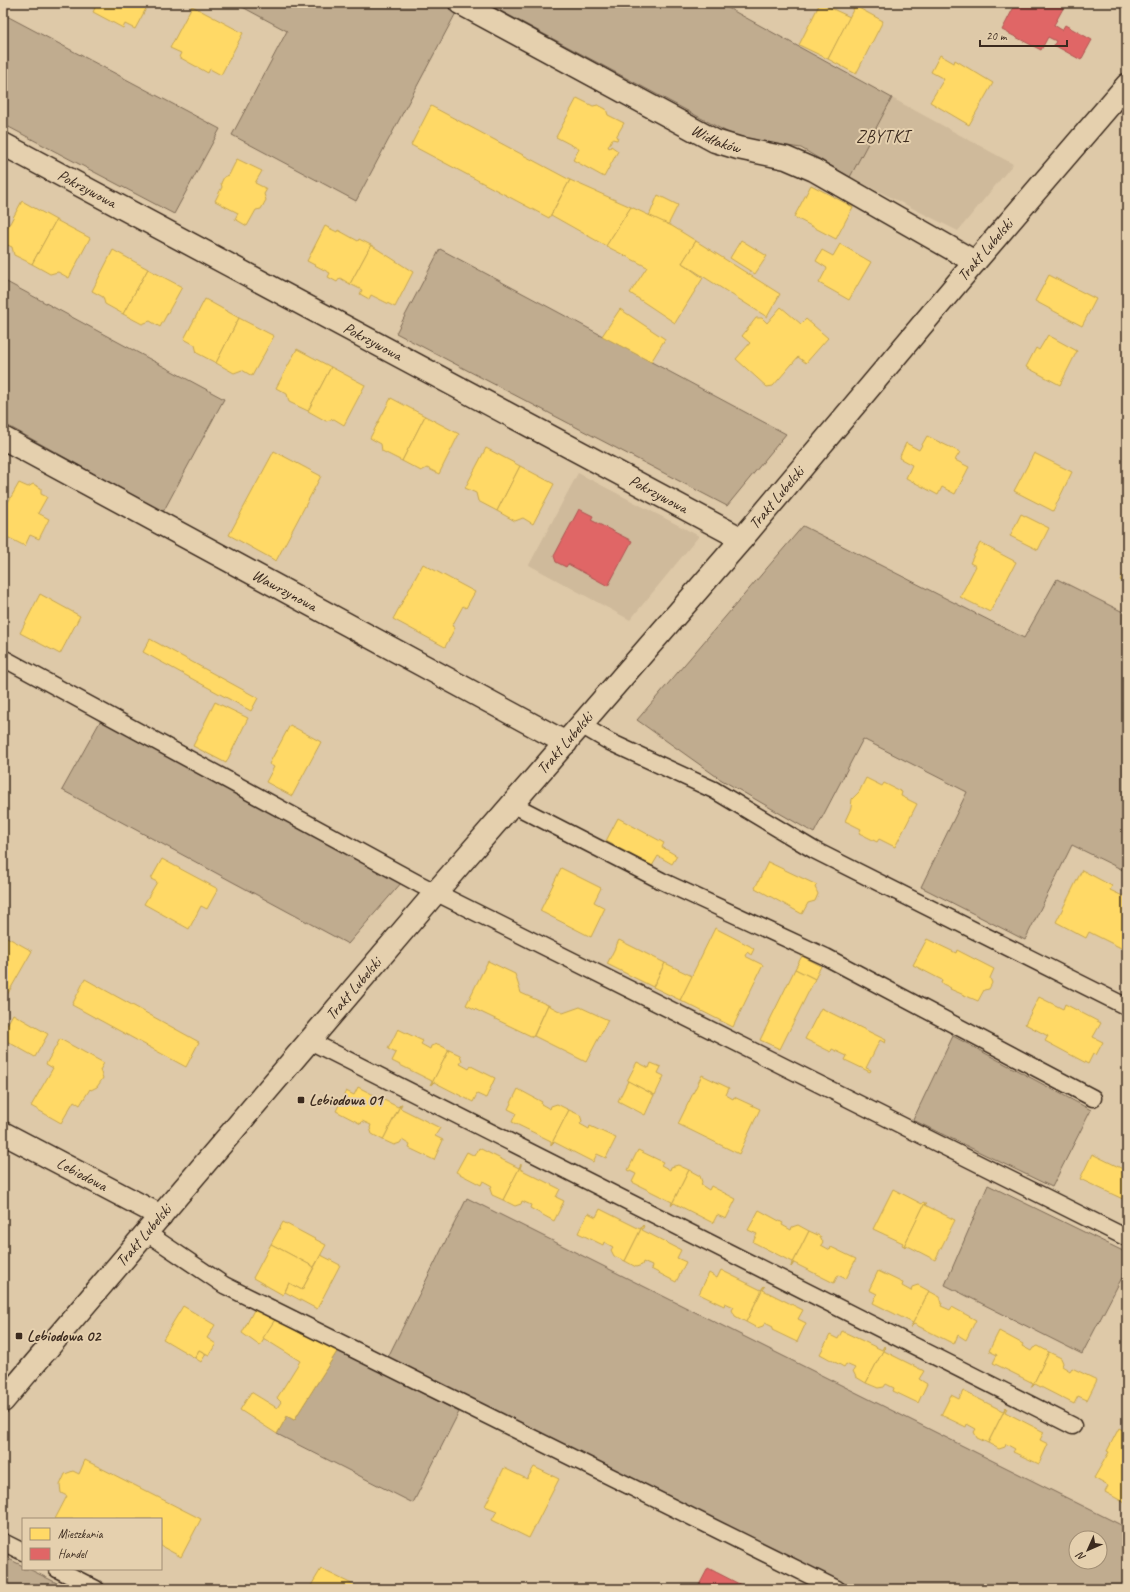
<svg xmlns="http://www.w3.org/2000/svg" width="1130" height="1592" font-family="Caveat,sans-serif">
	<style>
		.built { fill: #cfba9b }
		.green { fill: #c0ac8f; stroke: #7e6b56; fill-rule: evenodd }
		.homes { fill: #ffd966; stroke: #c4a450 }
		.shops { fill: #e06666; stroke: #ae5450 }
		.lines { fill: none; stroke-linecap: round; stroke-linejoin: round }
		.lane-casing { stroke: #3b2a1e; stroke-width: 19 }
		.street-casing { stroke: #3b2a1e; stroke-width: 25 }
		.secondary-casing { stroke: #3b2a1e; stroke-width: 25 }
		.lane { stroke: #e5d0ae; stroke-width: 16 }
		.street { stroke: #e5d0ae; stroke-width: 22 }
		.secondary { stroke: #e5d0ae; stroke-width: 22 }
		.poi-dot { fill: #3b2a1e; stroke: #e5d0ae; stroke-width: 1.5 }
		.labels { text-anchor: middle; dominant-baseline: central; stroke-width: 4; stroke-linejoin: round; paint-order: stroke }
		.street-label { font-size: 16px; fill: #3b2a1e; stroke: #e5d0ae }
		.poi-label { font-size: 16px; font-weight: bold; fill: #3b2a1e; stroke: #e5d0ae; text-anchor: start }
		.neighbourhood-label { font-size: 17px; letter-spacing: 1px; fill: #3b2a1e; stroke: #e5d0ae }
	</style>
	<rect width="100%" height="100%" fill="#dec9a8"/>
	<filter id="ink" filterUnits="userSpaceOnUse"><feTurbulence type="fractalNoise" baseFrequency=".025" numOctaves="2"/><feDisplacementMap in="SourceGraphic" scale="8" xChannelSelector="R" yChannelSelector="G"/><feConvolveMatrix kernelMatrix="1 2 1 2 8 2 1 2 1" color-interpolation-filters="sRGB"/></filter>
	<g filter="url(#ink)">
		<g class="built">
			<path d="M 892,98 L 1013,164 L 958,231 L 850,177 Z"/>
			<path d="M 578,473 L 699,536 L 630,620 L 529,565 Z"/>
		</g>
		<g class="green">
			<path d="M 235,3 L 446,3 L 458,9 L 356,201 L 232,135 L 287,31 Z"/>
			<path d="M 486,3 L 719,3 L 892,98 L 850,177 L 801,148 L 740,139 Z"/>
			<path d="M 3,14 L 220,129 L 174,214 L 3,124 Z"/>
			<path d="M 440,249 L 786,434 L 727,506 L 396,333 Z"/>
			<path d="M 3,280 L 224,399 L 163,512 L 3,423 Z"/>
			<path d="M 803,526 L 1024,638 L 1057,579 L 1127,614 L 1127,872 L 1072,845 L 1025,940 L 921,887 L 967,792 L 863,739 L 814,833 L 720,779 L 637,720 Z"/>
			<path d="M 102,718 L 402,882 L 348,944 L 62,790 Z"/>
			<path d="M 953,1036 L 1091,1110 L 1052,1187 L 913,1120 Z"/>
			<path d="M 988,1185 L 1127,1253 L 1127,1268 L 1082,1354 L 945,1285 Z"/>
			<path d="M 467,1198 L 1127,1528 L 1127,1589 L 852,1589 L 387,1359 ZM 1076,1538 L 1100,1538 L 1100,1562 L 1076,1562 Z"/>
			<path d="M 338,1350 L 459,1412 L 413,1503 L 277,1434 L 287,1416 L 294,1420 Z"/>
			<path d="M 3,1556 L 23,1566 L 23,1569 L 29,1569 L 69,1589 L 3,1589 Z"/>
		</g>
		<g class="homes">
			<path d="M 85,3 L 149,3 L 135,29 L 125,24 L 123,28 L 93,12 L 95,8 Z"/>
			<path d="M 820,3 L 850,17 L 828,59 L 799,45 Z"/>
			<path d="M 192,6 L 243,33 L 221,75 L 210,69 L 208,73 L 179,57 L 181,53 L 170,48 Z"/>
			<path d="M 855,6 L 883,21 L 856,74 L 828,59 Z"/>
			<path d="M 940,55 L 954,63 L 955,60 L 993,83 L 969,125 L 930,102 L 944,79 L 931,72 Z"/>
			<path d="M 577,98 L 593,106 L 598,105 L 606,109 L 608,115 L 624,123 L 616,137 L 618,138 L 617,140 L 612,139 L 608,147 L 610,148 L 611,146 L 618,151 L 604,177 L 573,160 L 579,149 L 556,137 Z"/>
			<path d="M 431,106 L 570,180 L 549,218 L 411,145 Z"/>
			<path d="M 237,159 L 262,171 L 255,183 L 267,189 L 264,194 L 266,200 L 261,209 L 256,210 L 247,226 L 235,219 L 238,213 L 215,201 L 222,187 L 221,183 L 224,177 L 229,175 Z"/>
			<path d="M 570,180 L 631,207 L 606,246 L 551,215 Z"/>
			<path d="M 811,185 L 853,207 L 836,239 L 794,217 Z"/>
			<path d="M 658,195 L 678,205 L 668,225 L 649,216 Z"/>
			<path d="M 22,201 L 56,220 L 32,264 L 14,255 L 12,247 L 3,243 L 3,236 Z"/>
			<path d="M 631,207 L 672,226 L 696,241 L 682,263 L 703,278 L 675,323 L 630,293 L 647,267 L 606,246 Z"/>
			<path d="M 56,220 L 90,238 L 69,278 L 58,272 L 50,274 L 32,264 Z"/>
			<path d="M 325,226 L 337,232 L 338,230 L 358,241 L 359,239 L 371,245 L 350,284 L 340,278 L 337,282 L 328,277 L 330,273 L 307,261 Z"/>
			<path d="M 741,240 L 767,256 L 755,274 L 730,258 Z"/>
			<path d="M 696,241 L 780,294 L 767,317 L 682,263 Z"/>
			<path d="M 840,244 L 871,262 L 849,300 L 819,283 L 827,268 L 816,261 L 822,250 L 833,256 Z"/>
			<path d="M 371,245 L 413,272 L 395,307 L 371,295 L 369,299 L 360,294 L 362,290 L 350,284 Z"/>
			<path d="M 113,250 L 148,269 L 123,314 L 105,304 L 103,297 L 92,291 Z"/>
			<path d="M 148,269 L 182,287 L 160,327 L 150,321 L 142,324 L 123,314 Z"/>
			<path d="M 1049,275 L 1096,299 L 1082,326 L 1035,301 Z"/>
			<path d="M 205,299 L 239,318 L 216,363 L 197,353 L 195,345 L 184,339 Z"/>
			<path d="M 781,307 L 801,324 L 806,319 L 828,338 L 806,363 L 798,357 L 773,386 L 767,387 L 736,359 L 750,343 L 742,336 L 756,318 L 762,318 L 767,323 Z"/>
			<path d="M 620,309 L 665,339 L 651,362 L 602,336 Z"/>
			<path d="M 239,318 L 274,336 L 252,376 L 242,370 L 234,373 L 216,363 Z"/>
			<path d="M 1048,335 L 1077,351 L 1060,385 L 1026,367 L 1036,348 L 1039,350 Z"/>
			<path d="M 297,349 L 331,367 L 308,411 L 289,402 L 287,394 L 276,388 Z"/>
			<path d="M 331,367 L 365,385 L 344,425 L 334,419 L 326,421 L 308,411 Z"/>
			<path d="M 391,398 L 425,416 L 402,461 L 382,451 L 381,444 L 370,438 Z"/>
			<path d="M 425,416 L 459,434 L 439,474 L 427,468 L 421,471 L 402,461 Z"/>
			<path d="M 927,436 L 960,452 L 955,460 L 969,467 L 955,494 L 942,487 L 938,495 L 906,478 L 912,465 L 899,458 L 906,443 L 919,450 Z"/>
			<path d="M 486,448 L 520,466 L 497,511 L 478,501 L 476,493 L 465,488 Z"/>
			<path d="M 274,451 L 321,476 L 276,561 L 229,535 Z"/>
			<path d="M 1034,453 L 1072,472 L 1053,511 L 1014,491 Z"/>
			<path d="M 520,466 L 554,484 L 533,524 L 523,518 L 515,521 L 497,511 Z"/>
			<path d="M 19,483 L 28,487 L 33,484 L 41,488 L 41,494 L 47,497 L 38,513 L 49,519 L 39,539 L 30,535 L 25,546 L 3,535 L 3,511 Z"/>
			<path d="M 1021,514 L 1049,528 L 1038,550 L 1010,536 Z"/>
			<path d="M 980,543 L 1016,562 L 990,612 L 960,597 L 976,566 L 970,563 Z"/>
			<path d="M 423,564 L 475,592 L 466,608 L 463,606 L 452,626 L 455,628 L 445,647 L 393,619 Z"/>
			<path d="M 1127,568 L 1127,584 L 1120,580 Z"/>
			<path d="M 40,594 L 80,616 L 60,654 L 20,633 Z"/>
			<path d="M 150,639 L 258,698 L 251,711 L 143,652 Z"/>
			<path d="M 215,702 L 248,718 L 226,763 L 193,746 Z"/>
			<path d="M 290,725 L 321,742 L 292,796 L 266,782 L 274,767 L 269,764 Z"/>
			<path d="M 866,778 L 882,786 L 884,783 L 902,792 L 901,796 L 917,804 L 895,847 L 879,839 L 877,842 L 859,833 L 861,829 L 845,821 L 851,808 L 852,799 L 859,792 Z"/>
			<path d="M 618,818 L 664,843 L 662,847 L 677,856 L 672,864 L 658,856 L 652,866 L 606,841 Z"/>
			<path d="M 162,859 L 218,889 L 207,909 L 201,906 L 189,929 L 144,904 L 157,882 L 151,879 Z"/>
			<path d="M 768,862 L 817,885 L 815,887 L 818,894 L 815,901 L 808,903 L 802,914 L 755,888 Z"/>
			<path d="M 561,868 L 601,888 L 594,902 L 605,908 L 591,937 L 540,911 Z"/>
			<path d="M 1082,870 L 1112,886 L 1110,890 L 1127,898 L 1127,951 L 1089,932 L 1086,938 L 1056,922 Z"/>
			<path d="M 715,928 L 750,946 L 754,949 L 751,955 L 747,952 L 745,956 L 763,965 L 733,1027 L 680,1000 Z"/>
			<path d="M 3,935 L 32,951 L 3,1002 Z"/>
			<path d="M 927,939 L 956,953 L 957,950 L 994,969 L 990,978 L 992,983 L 989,989 L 984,990 L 978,1001 L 950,989 L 951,988 L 941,983 L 942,980 L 913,965 Z"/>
			<path d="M 619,940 L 665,963 L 653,987 L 607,964 Z"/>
			<path d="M 802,956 L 821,966 L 815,979 L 795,969 Z"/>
			<path d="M 488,961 L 515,974 L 521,993 L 548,1005 L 533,1037 L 466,1005 Z"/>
			<path d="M 665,963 L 692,976 L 680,1000 L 653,987 Z"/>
			<path d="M 795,969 L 815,979 L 780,1049 L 760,1040 Z"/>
			<path d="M 85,979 L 199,1042 L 186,1067 L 72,1005 Z"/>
			<path d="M 1039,997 L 1063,1009 L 1065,1004 L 1101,1023 L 1093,1037 L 1103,1042 L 1096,1055 L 1093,1054 L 1088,1064 L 1045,1041 L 1048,1036 L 1025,1024 Z"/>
			<path d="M 548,1005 L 563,1013 L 580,1007 L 608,1020 L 586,1062 L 534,1036 Z"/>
			<path d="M 821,1008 L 886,1040 L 885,1043 L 880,1040 L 866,1068 L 871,1070 L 870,1072 L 845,1060 L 847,1056 L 832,1049 L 831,1052 L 805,1039 Z"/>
			<path d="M 13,1014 L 48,1034 L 35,1057 L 3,1039 L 3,1032 Z"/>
			<path d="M 398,1029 L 423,1041 L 421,1044 L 430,1049 L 431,1046 L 438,1044 L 449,1050 L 431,1085 L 430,1085 L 432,1081 L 392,1061 L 396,1053 L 388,1049 Z"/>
			<path d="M 60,1039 L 104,1063 L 100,1070 L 103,1078 L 97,1087 L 91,1090 L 90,1089 L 80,1105 L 74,1101 L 61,1123 L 31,1106 L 53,1068 L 46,1064 Z"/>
			<path d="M 449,1050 L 460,1055 L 462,1061 L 460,1064 L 469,1069 L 471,1066 L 495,1078 L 486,1098 L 477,1094 L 473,1102 L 434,1082 L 431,1085 Z"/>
			<path d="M 637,1062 L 649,1068 L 651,1063 L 661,1067 L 658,1073 L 664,1076 L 655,1095 L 627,1081 Z"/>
			<path d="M 702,1075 L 729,1088 L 726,1095 L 733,1099 L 734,1097 L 760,1109 L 739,1154 L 678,1124 Z"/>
			<path d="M 628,1081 L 654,1095 L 645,1115 L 618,1101 Z"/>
			<path d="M 358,1087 L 398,1107 L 401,1104 L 383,1140 L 372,1134 L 370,1128 L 371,1125 L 362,1121 L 361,1124 L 336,1111 L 346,1091 L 354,1095 Z"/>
			<path d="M 518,1089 L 542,1102 L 541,1104 L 550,1109 L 551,1106 L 557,1104 L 569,1110 L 551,1145 L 551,1141 L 512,1122 L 516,1113 L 508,1109 Z"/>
			<path d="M 401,1104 L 402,1104 L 400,1108 L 440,1128 L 435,1136 L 443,1140 L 434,1160 L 409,1148 L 410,1145 L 402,1140 L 400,1143 L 394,1145 L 383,1140 Z"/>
			<path d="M 569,1110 L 580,1115 L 582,1121 L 580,1124 L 589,1129 L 590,1126 L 616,1138 L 606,1158 L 597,1154 L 593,1162 L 554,1142 L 551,1145 Z"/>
			<path d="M 479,1148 L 519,1168 L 521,1164 L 521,1165 L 503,1200 L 492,1195 L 490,1189 L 492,1186 L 483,1181 L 481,1185 L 456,1172 L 467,1152 L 475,1156 Z"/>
			<path d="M 638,1150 L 663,1162 L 661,1165 L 670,1170 L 671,1167 L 678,1165 L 689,1170 L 671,1206 L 672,1202 L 632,1182 L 636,1174 L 628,1170 Z"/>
			<path d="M 1092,1154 L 1127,1171 L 1127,1201 L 1080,1179 Z"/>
			<path d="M 521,1165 L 520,1169 L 560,1189 L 556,1197 L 564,1201 L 554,1221 L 530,1208 L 531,1205 L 522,1201 L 521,1204 L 515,1206 L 503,1200 Z"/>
			<path d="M 689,1170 L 700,1176 L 702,1182 L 701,1185 L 709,1190 L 711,1186 L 736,1199 L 726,1219 L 717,1215 L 713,1223 L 674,1203 L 671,1206 Z"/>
			<path d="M 893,1189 L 922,1204 L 923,1202 L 925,1203 L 904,1246 L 902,1245 L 903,1243 L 873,1229 Z"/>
			<path d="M 925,1203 L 927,1203 L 925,1205 L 955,1220 L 935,1260 L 906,1245 L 905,1247 L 904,1246 Z"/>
			<path d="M 600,1209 L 640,1229 L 643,1225 L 625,1261 L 614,1256 L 611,1250 L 613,1247 L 604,1242 L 603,1245 L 578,1233 L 588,1213 L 596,1217 Z"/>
			<path d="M 759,1210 L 783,1223 L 782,1225 L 791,1230 L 792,1227 L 798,1225 L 809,1231 L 791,1267 L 792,1262 L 753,1242 L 757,1234 L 748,1230 Z"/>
			<path d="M 283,1222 L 326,1245 L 314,1267 L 271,1244 Z"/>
			<path d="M 643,1225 L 644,1226 L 642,1230 L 681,1250 L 677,1258 L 686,1262 L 676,1282 L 651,1269 L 652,1266 L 643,1262 L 642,1265 L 636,1267 L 625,1261 Z"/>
			<path d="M 809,1231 L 820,1236 L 823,1242 L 821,1245 L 830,1250 L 831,1247 L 856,1259 L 846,1279 L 838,1275 L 834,1283 L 794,1263 L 791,1267 Z"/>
			<path d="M 271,1244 L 314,1267 L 302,1290 L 289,1283 L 283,1295 L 253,1278 Z"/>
			<path d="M 321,1255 L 340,1265 L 317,1309 L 285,1292 L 289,1283 L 302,1290 Z"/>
			<path d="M 721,1270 L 761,1290 L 764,1286 L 746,1322 L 735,1316 L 732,1310 L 734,1307 L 725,1303 L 724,1306 L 699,1294 L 709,1273 L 717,1278 Z"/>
			<path d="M 878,1271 L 903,1283 L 902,1286 L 911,1291 L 912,1287 L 918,1285 L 929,1291 L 911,1327 L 910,1327 L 913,1323 L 873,1303 L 877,1294 L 869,1290 Z"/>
			<path d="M 764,1286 L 765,1287 L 763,1290 L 803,1310 L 798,1319 L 806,1323 L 797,1342 L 772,1330 L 773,1327 L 765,1323 L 763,1326 L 757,1328 L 746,1322 Z"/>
			<path d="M 929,1291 L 940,1297 L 942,1303 L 941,1306 L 950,1310 L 952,1307 L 976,1320 L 966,1340 L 958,1335 L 954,1344 L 914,1324 L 911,1327 Z"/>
			<path d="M 183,1306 L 215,1325 L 207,1338 L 216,1344 L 209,1355 L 199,1350 L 195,1358 L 163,1339 Z"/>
			<path d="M 255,1308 L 276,1318 L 260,1346 L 242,1333 Z"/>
			<path d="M 276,1318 L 303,1335 L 304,1332 L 338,1350 L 294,1420 L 287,1416 L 277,1434 L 240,1410 L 251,1392 L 277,1408 L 281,1402 L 277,1398 L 300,1361 L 263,1338 Z"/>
			<path d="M 842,1331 L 882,1350 L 884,1346 L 885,1347 L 866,1383 L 856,1377 L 853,1371 L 855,1368 L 846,1364 L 844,1367 L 820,1354 L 830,1335 L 838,1339 Z"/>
			<path d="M 999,1331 L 1023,1344 L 1022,1346 L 1031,1351 L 1033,1348 L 1038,1346 L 1049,1352 L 1032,1387 L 1031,1387 L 1033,1383 L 993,1363 L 997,1355 L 989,1351 Z"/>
			<path d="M 885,1347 L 884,1351 L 924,1371 L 919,1379 L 927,1384 L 918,1403 L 893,1391 L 894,1388 L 886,1384 L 884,1387 L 878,1388 L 866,1383 Z"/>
			<path d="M 199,1350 L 206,1354 L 201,1362 L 195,1358 Z"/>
			<path d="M 1049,1352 L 1061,1358 L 1063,1363 L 1062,1366 L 1070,1371 L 1072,1368 L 1097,1380 L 1087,1400 L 1078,1396 L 1074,1404 L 1035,1384 L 1032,1387 Z"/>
			<path d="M 963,1391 L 1003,1411 L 1006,1407 L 988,1443 L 977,1438 L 974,1432 L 976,1429 L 967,1424 L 966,1427 L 941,1415 L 951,1395 L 959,1399 Z"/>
			<path d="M 1006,1407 L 1007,1408 L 1005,1412 L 1044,1432 L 1040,1440 L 1048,1444 L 1039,1464 L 1013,1452 L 1015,1449 L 1006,1444 L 1005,1447 L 999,1449 L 988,1443 Z"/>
			<path d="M 1119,1428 L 1127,1432 L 1127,1504 L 1105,1492 L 1108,1486 L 1094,1478 L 1109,1452 L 1107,1451 Z"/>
			<path d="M 85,1460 L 201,1519 L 181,1557 L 161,1546 L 161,1519 L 119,1519 L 116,1517 L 115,1519 L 55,1519 L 67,1496 L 61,1493 L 60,1485 L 65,1474 L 73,1471 L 79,1474 Z"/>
			<path d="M 534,1467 L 559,1479 L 529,1538 L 492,1520 L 497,1511 L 485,1506 L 504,1468 L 527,1479 Z"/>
			<path d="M 321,1569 L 356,1586 L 354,1589 L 309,1589 Z"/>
		</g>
		<g class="shops">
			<path d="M 1016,3 L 1066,3 L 1054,25 L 1062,30 L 1065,25 L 1092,40 L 1081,60 L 1054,45 L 1056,41 L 1048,37 L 1041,50 L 1002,30 Z"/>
			<path d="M 579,509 L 593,516 L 591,520 L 632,541 L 608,586 L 568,564 L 566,567 L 556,562 L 554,556 Z"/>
			<path d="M 708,1568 L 749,1589 L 697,1589 Z"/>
		</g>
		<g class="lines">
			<g class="lane-casing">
				<g id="lane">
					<path d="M 3,658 L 419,884 L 1127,1238"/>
					<path d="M 581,725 L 610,742 L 714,790 L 814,850 L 1127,1007"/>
					<path d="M 512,804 L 662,881 L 826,957 L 1093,1098"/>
					<path d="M 310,1041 L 1073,1426"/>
					<path d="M 147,1233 L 224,1285 L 837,1589"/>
					<path d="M 3,1542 L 23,1552"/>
					<path d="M 57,1569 L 96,1589"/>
				</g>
			</g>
			<g class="street-casing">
				<g id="street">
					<path id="s1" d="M 460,3 L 715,141 L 738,148 L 786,158 L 814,170 L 975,262"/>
					<path id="s2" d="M 3,144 L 742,539"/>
					<path id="s3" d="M 3,438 L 566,743"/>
					<path id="s4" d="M 3,1133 L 161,1216"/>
				</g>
			</g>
			<g class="secondary-casing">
				<g id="secondary">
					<path id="s5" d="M 3,1401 L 436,892 L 742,539 L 975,262 L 1127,85"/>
				</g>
			</g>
			<use href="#lane" class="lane"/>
			<use href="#street" class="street"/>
			<use href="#secondary" class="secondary"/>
		</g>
	</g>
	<g class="poi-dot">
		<rect x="297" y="1096" width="8" height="8" rx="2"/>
		<rect x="15" y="1332" width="8" height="8" rx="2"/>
	</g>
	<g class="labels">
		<g class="street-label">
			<text stroke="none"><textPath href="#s1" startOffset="290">Widłaków</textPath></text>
			<text stroke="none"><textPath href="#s2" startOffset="95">Pokrzywowa</textPath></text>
			<text stroke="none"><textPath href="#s5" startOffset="1513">Trakt Lubelski</textPath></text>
			<text stroke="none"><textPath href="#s2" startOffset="419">Pokrzywowa</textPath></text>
			<text stroke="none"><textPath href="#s2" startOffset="743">Pokrzywowa</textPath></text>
			<text stroke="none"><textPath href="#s5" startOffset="1189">Trakt Lubelski</textPath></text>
			<text stroke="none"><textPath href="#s3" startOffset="320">Wawrzynowa</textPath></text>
			<text stroke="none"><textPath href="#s5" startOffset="865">Trakt Lubelski</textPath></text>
			<text stroke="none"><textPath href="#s5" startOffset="541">Trakt Lubelski</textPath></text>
			<text stroke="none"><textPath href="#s4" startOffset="89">Lebiodowa</textPath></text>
			<text stroke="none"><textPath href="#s5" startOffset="217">Trakt Lubelski</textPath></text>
		</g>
		<g class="poi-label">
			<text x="309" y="1100">Lebiodowa 01</text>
			<text x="27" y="1336">Lebiodowa 02</text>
		</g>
		<g class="neighbourhood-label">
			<text x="883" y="136">ZBYTKI</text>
		</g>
	</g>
	<rect width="1130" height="1592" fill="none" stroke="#e5d0ae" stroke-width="16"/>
	<rect x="8" y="8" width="1114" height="1576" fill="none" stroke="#3b2a1e" stroke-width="1.5" filter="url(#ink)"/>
	<rect x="22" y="1518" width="140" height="52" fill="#e5d0ae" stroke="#a18e74"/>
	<rect x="30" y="1528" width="20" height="12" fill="#ffd966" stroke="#a18e74"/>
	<text x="58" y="1538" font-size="12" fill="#3b2a1e">Mieszkania</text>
	<rect x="30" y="1548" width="20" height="12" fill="#e06666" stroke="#a18e74"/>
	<text x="58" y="1558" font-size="12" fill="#3b2a1e">Handel</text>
	<g transform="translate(1088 1550) rotate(225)"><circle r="19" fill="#e5d0ae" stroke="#a18e74"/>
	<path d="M0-3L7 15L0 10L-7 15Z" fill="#3b2a1e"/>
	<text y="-6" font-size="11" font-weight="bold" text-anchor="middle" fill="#3b2a1e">N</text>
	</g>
	<path d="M980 40v6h87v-6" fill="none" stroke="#3b2a1e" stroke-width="2"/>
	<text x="986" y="40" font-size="12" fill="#3b2a1e" stroke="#e5d0ae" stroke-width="3" paint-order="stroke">20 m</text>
</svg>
